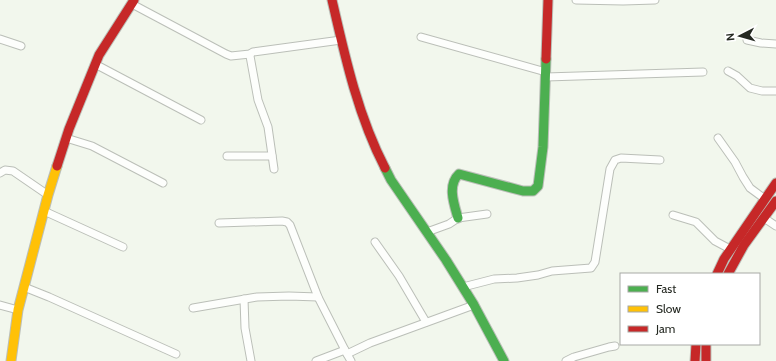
<svg xmlns="http://www.w3.org/2000/svg" width="776" height="361" font-family="Cabin,sans-serif">
	<style>
		.lines { fill: none; stroke-linecap: round; stroke-linejoin: round }
		.street-casing { stroke: #bbbfb8; stroke-width: 9 }
		.fast-casing { stroke: #bbbfb8; stroke-width: 11 }
		.slow-casing { stroke: #bbbfb8; stroke-width: 11 }
		.jam-casing { stroke: #bbbfb8; stroke-width: 11 }
		.street { stroke: #fdfefc; stroke-width: 7 }
		.fast { stroke: #4caf50; stroke-width: 9 }
		.slow { stroke: #ffc107; stroke-width: 9 }
		.jam { stroke: #c62828; stroke-width: 9 }
	</style>
	<rect width="100%" height="100%" fill="#f2f7ed"/>
	<g class="lines">
		<g class="street-casing">
			<g id="street">
				<path d="M 576,0 L 623,1 L 655,0"/>
				<path d="M 132,4 L 226,54 L 231,56 L 250,54 L 253,52 L 341,40"/>
				<path d="M 421,37 L 546,72"/>
				<path d="M 0,39 L 21,46"/>
				<path d="M 747,40 L 761,43 L 776,44"/>
				<path d="M 250,54 L 250,56 L 258,100 L 268,127 L 274,169"/>
				<path d="M 95,64 L 201,120"/>
				<path d="M 728,71 L 737,76 L 750,88 L 762,91 L 776,91"/>
				<path d="M 546,77 L 703,72"/>
				<path d="M 66,138 L 92,146 L 163,183"/>
				<path d="M 718,138 L 735,162 L 743,177 L 750,188 L 765,199"/>
				<path d="M 227,156 L 272,156"/>
				<path d="M 0,173 L 5,170 L 13,171 L 48,195"/>
				<path d="M 44,211 L 123,247"/>
				<path d="M 673,215 L 696,222 L 715,241 L 730,249"/>
				<path d="M 764,218 L 776,226"/>
				<path d="M 219,223 L 282,221 L 287,222 L 290,225 L 318,297 L 347,354"/>
				<path d="M 427,232 L 449,224 L 458,218 L 487,214"/>
				<path d="M 375,242 L 399,276 L 426,322"/>
				<path d="M 24,287 L 49,297 L 176,354"/>
				<path d="M 463,287 L 494,279 L 517,278 L 538,275 L 552,271 L 591,268 L 595,262 L 610,169 L 615,160 L 621,158 L 660,160"/>
				<path d="M 244,299 L 245,328 L 251,361"/>
				<path d="M 0,305 L 18,310"/>
				<path d="M 193,308 L 257,297 L 289,296 L 318,297"/>
				<path d="M 316,361 L 345,350"/>
				<path d="M 351,361 L 347,354 L 370,343 L 474,305"/>
				<path d="M 566,361 L 574,357 L 609,347 L 615,346"/>
			</g>
		</g>
		<g class="fast-casing">
			<g id="fast">
				<path d="M 385,168 L 391,180 L 446,260 L 474,305 L 504,361"/>
				<path d="M 458,218 C 454,204 447,185 459,174 L 523,191 L 533,191 L 538,186 L 543,147 L 546,59"/>
			</g>
		</g>
		<g class="slow-casing">
			<path id="slow" d="M 11,361 L 18,310 L 48,195 L 57,166"/>
		</g>
		<g class="jam-casing">
			<g id="jam">
				<path d="M 332,0 C 345,57 358,116 385,168"/>
				<path d="M 546,59 L 548,0"/>
				<path d="M 57,166 L 69,129 L 99,55 L 134,0"/>
				<path d="M 717,274 L 724,259 L 776,183"/>
				<path d="M 728,274 L 744,245 L 776,201"/>
				<path d="M 706,344 L 706,361"/>
				<path d="M 695,361 L 696,344"/>
			</g>
		</g>
		<use href="#street" class="street"/>
		<use href="#fast" class="fast"/>
		<use href="#slow" class="slow"/>
		<use href="#jam" class="jam"/>
	</g>
	<rect x="620" y="273" width="140" height="72" fill="#ffffff" stroke="#a7a9a6"/>
	<rect x="628" y="286" width="20" height="6" fill="#4caf50" stroke="#a7a9a6"/>
	<text x="656" y="293" font-size="12" fill="#242821">Fast</text>
	<rect x="628" y="306" width="20" height="6" fill="#ffc107" stroke="#a7a9a6"/>
	<text x="656" y="313" font-size="12" fill="#242821">Slow</text>
	<rect x="628" y="326" width="20" height="6" fill="#c62828" stroke="#a7a9a6"/>
	<text x="656" y="333" font-size="12" fill="#242821">Jam</text>
	<g transform="translate(740 36) rotate(264)" stroke="#ffffff" stroke-width="3" paint-order="stroke">
	<path d="M0-3L7 15L0 10L-7 15Z" fill="#242821"/>
	<text y="-6" font-size="11" font-weight="bold" text-anchor="middle" fill="#242821">N</text>
	</g>
</svg>
